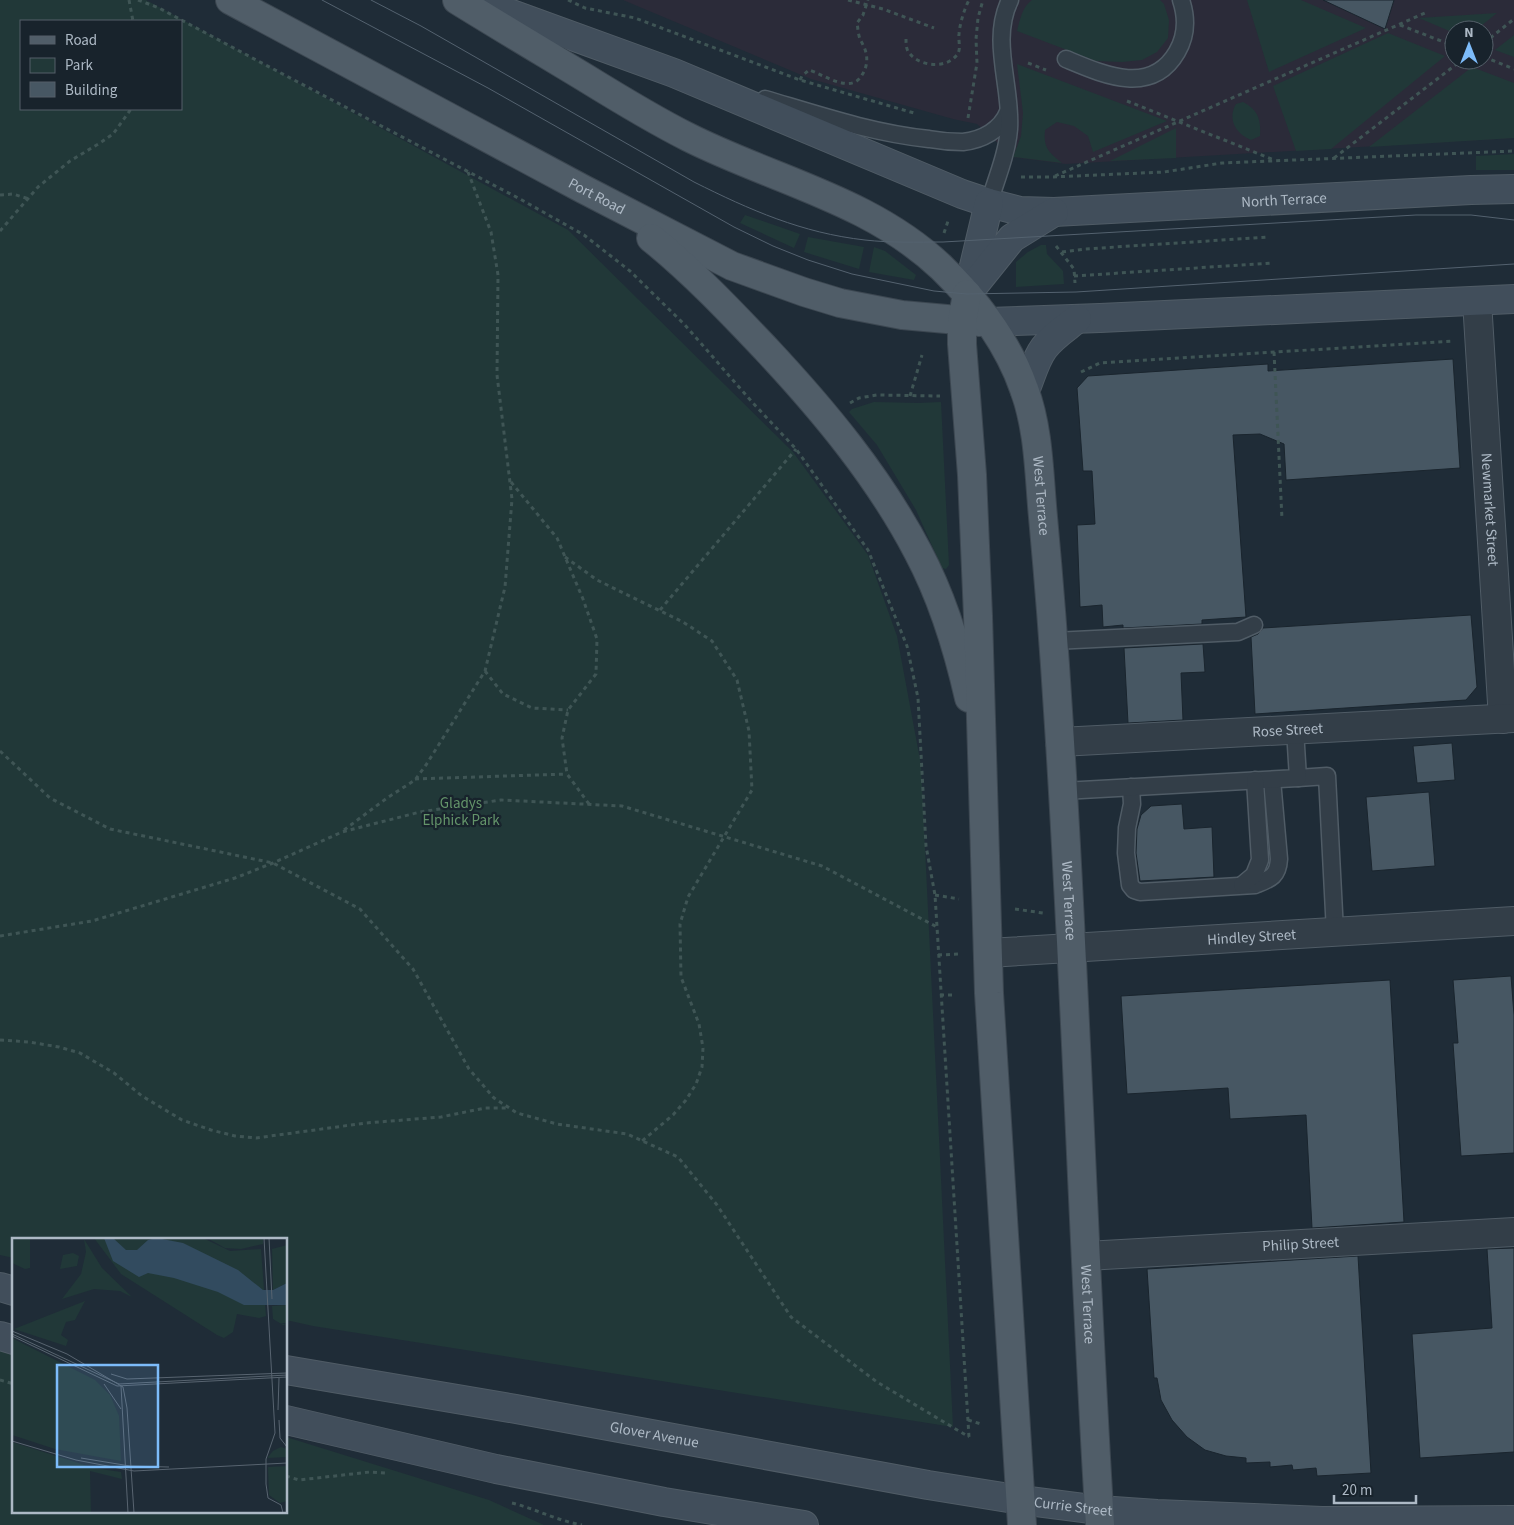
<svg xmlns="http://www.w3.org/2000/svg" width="1514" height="1525" font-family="'Source Sans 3',sans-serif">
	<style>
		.medical { fill: #2b2b39; fill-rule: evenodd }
		.green { fill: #213838; fill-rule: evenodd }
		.building { fill: #475763; stroke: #1a252e }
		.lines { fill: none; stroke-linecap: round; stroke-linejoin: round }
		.service-casing { stroke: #505c66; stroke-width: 19 }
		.minor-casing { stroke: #505c66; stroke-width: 30 }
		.tertiary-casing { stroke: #505c66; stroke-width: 30 }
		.secondary-casing { stroke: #505c66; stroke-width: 30 }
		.primary-casing { stroke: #3c4751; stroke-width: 30 }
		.path { stroke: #3f5555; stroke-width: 3; stroke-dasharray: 4 4; stroke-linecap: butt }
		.service { stroke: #333e48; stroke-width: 16 }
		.minor { stroke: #333e48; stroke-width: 28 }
		.tertiary { stroke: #333e48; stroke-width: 28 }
		.secondary { stroke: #414e5b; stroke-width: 28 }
		.primary { stroke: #505d68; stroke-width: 28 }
		.tram { stroke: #54626f; stroke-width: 1 }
		.labels { text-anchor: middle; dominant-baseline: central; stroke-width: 4.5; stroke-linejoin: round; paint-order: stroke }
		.street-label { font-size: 15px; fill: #adb9c5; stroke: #18232c }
		.park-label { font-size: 15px; fill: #64956a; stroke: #18232c }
		.inset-road { fill: none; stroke: #586470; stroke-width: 1 }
		.view { fill: #7dbcfa; fill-opacity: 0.15; stroke: #7dbcfa; stroke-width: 2.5 }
		.inset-edge { fill: none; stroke: #adb9c5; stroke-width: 2.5 }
	</style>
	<rect width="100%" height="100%" fill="#1f2c37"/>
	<path class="medical" d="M 623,0 L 1514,0 L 1514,138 L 1066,164 L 1013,157 L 977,124 L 953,119 L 811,79 ZM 1454,30 L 1484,30 L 1484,60 L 1454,60 Z"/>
	<g class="green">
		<path d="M 0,0 L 146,0 L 568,230 L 793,452 L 868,555 L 897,636 L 921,765 L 953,1427 L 313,1326 L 286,1320 L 286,1239 L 14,1239 L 14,1258 L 0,1255 ZM 21,21 L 181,21 L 181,109 L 21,109 Z"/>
		<path d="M 1032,0 L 1160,0 L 1164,4 L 1169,20 L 1168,38 L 1157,52 L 1142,60 L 1122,62 L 1096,61 L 1017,31 C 1020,20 1022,7 1032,0 Z"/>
		<path d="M 1247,0 L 1301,0 L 1366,28 L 1269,72 Z"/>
		<path d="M 1497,13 L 1476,30 L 1454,30 L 1454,33 L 1419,18 Z"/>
		<path d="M 1388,33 L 1445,56 L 1331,149 L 1296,151 L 1273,86 Z"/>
		<path d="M 1514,35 L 1514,57 L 1495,50 Z"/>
		<path d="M 1017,64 L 1167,121 L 1093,152 L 1088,136 L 1074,126 L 1057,122 L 1045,130 C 1043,148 1049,152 1062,163 L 1013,157 L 1021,136 L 1023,113 Z"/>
		<path d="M 1472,67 L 1514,83 L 1514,138 L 1369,147 Z"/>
		<path d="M 1243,102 C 1258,110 1261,119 1260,136 L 1251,140 C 1236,134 1227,119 1236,104 Z"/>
		<path d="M 1176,128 L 1176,158 L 1110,161 Z"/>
		<path d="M 1514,154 L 1514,170 L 1476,170 L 1476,156 Z"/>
		<path d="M 745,215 L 800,234 L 794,248 L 740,223 Z"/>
		<path d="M 808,237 L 864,247 L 859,269 L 804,252 Z"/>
		<path d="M 1041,245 L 1046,245 L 1047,254 L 1063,271 L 1064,284 L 1016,287 L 1016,262 L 1028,252 Z"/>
		<path d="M 874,247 L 885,251 L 916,275 L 914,280 L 869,272 Z"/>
		<path d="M 874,402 L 919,403 L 941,402 L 949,565 L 946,569 L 942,568 L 916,510 L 877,445 L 849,412 L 852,409 Z"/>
		<path d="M 0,1349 L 14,1353 L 14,1511 L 286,1511 L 286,1437 L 489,1500 L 544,1525 L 0,1525 Z"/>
	</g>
	<g class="building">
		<path d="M 1323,0 L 1394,0 L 1385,29 Z"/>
		<path d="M 1453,359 L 1460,468 L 1286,480 L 1284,444 L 1260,434 L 1233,435 L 1246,617 L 1202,620 L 1202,624 L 1123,628 L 1123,625 L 1103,627 L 1102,605 L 1080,607 L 1077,525 L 1095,524 L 1092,471 L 1083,471 L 1077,388 L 1088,376 L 1268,364 L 1268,371 Z"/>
		<path d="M 1471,615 L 1477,687 L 1466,700 L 1255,714 L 1251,637 L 1258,634 L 1263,628 Z"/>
		<path d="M 1203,644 L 1205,672 L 1181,673 L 1183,720 L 1128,723 L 1124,648 Z"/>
		<path d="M 1452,743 L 1455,780 L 1417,783 L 1413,746 Z"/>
		<path d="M 1429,792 L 1435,866 L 1372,871 L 1366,797 Z"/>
		<path d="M 1182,804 L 1184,829 L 1212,827 L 1214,877 L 1140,881 L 1136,853 L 1137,829 L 1141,815 L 1151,806 Z"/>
		<path d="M 1511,976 L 1514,1015 L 1514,1153 L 1461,1156 L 1453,1043 L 1458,1043 L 1453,980 Z"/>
		<path d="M 1390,980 L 1404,1222 L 1312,1228 L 1306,1115 L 1230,1119 L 1228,1088 L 1127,1094 L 1121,996 Z"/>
		<path d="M 1514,1248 L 1514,1452 L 1420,1458 L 1412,1334 L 1492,1328 L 1487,1249 Z"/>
		<path d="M 1358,1256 L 1371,1473 L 1317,1476 L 1316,1468 L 1293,1470 L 1292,1465 L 1270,1467 L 1270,1462 L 1246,1463 L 1246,1458 L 1226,1456 L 1205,1450 L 1187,1437 L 1172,1420 L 1161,1400 L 1157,1378 L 1154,1378 L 1147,1269 Z"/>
	</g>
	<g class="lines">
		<g class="service-casing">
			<g id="service">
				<path d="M 1066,59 C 1102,74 1151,97 1177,52 C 1187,35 1187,18 1181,0"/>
				<path d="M 765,99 C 819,115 872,133 929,139 C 940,141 952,142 963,142 C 982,140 1001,130 1008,112"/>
				<path d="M 989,203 C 996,180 1007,154 1009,129 C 1012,86 990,41 1010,0"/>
				<path d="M 1054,641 L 1238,632 L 1254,625"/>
				<path d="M 1298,778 L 1327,776 L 1335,932"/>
				<path d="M 1131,787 L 1132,804 L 1127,828 L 1126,853 L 1130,885 L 1134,890 L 1140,892 L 1255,885 C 1270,879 1278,877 1279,859 L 1272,780"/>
				<path d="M 1063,791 L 1298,778 L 1295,730"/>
				<path d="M 1242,885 L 1254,875 L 1260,860 L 1255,780"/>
			</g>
		</g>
		<g class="minor-casing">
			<g id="minor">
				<path id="s1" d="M 1477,301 L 1503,719"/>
				<path id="s2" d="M 1060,742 L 1514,718"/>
				<path id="s3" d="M 1086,1256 L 1514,1232"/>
			</g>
		</g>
		<g class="tertiary-casing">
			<g id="tertiary">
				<path id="s4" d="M 988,953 L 1514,921"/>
			</g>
		</g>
		<g class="secondary-casing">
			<g id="secondary">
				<path id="s5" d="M 473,0 L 674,73 L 962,194 L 989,203 L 1020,211 L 1054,212 L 1471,190 L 1514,189"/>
				<path d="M 969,287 L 989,203"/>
				<path d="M 967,294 L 1012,238 L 1054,212"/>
				<path d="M 989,322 L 1100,318 L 1514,299"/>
				<path d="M 1025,391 C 1031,377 1035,360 1044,348 C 1053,336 1066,328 1077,319"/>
				<path d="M 0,1287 L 14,1291"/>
				<path d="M 0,1336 L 14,1340"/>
				<path id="s6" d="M 286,1370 L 516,1409 L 928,1485 L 1021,1500 L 1099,1510 L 1157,1514 L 1322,1521 L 1514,1520"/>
				<path d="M 286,1420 L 496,1469 L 664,1502 L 804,1525"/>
			</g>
		</g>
		<g class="primary-casing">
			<g id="primary">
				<path id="s7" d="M 230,0 L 583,189 L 732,266 L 804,292 L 840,303 L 902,315 L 980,322"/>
				<path id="s8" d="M 457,0 C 499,26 541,51 584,77 C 618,98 652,119 688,137 C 773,180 871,200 942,268 C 977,302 1008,343 1024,389 C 1039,429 1039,475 1043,517 C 1049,582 1054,646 1058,711 C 1076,982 1083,1254 1100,1525"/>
				<path d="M 651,238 C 693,272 729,310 766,349 C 823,410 879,477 918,552 C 942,597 958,649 969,698"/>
				<path d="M 967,294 L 962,322 L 962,344 L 972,475 L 978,616 L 989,993 L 1022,1525"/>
			</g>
		</g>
		<g class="path">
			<path d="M 129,0 L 133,21"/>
			<path d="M 138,0 L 159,8 L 258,61 L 520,199 L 584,235 L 630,271 L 685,325 L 752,402 L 796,449 L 868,550 L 907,646 L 918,698 L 926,846 L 935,895 L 969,1437"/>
			<path d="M 568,0 L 585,8 L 635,18 L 800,80 L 914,113"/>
			<path d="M 848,0 L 883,9 L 934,28"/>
			<path d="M 1400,25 L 1454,46"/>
			<path d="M 906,39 C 906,44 906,50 910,54 C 920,66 945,69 956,56 C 962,50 958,42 959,34 C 960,23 964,10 969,0"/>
			<path d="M 1484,43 L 1514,19"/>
			<path d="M 1484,57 L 1514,69"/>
			<path d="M 1028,63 L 1046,70"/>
			<path d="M 800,80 L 802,76 L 809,70 C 823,74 851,95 862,75 C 866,69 868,61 866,53 C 865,48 862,43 860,39 C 858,34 858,28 857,23 L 863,15 L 868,0"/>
			<path d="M 1127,101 L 1274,160"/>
			<path d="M 968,118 L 977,63 L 976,39 L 978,18 L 983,0"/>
			<path d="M 1334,158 L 1462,60"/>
			<path d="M 1055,176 L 1425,13"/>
			<path d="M 1021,177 L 1052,177 L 1164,172 L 1222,163 L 1514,151"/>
			<path d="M 0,195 L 13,194 L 29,199"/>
			<path d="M 0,231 L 38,187 L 70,161 L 100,143 L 113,134 L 131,109"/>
			<path d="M 944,233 L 949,218"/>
			<path d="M 1056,246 L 1074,269 L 1075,283"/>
			<path d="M 1062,252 L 1085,249 L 1269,237"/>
			<path d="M 1074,276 L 1272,263"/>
			<path d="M 1274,352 L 1282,519"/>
			<path d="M 1081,372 L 1100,363 L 1453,341"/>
			<path d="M 910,396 L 922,355"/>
			<path d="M 850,403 L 859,398 L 877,395 L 940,396"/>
			<path d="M 511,482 L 557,538 L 583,599 L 597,639 L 596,674 L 568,710 L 562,738 L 567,774 L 589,804"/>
			<path d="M 565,557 L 597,580 L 683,622 L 712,641 L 737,680 L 749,731 L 752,790 L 688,897 L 680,924 L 681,977 L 699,1024 L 703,1048 L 702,1067 L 696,1084 L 686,1100 L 673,1115 L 642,1141"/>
			<path d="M 660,610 L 796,449"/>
			<path d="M 485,671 L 503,694 L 532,708 L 568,710"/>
			<path d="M 0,751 L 50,798 L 110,829 L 273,863 L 360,909 L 413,969 L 469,1069 L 494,1098 L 517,1113 L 557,1124 L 627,1134 L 678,1157 L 717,1205 L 791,1317 L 877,1382 L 969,1437"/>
			<path d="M 415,779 L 567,774"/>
			<path d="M 344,830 L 387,798 L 415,780 L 426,765 L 485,671 L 505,587 L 512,499 L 497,375 L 498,275 L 491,232 L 468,172"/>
			<path d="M 935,895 L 959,899"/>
			<path d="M 1015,909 L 1043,913"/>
			<path d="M 0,936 L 92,921 L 235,878 L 273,863 L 342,832 L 420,812 L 501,800 L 622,806 L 822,866 L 937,927"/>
			<path d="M 938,955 L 960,954"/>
			<path d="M 940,995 L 955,995"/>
			<path d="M 0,1040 L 29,1042 L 59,1047 L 80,1053 L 114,1073 L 142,1096 L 182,1120 L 211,1130 L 235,1136 L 256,1138 L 366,1123 L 441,1117 L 485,1108 L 508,1108"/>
			<path d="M 0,1380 L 14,1384"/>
			<path d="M 968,1420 L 981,1424"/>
			<path d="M 286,1476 L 299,1480 L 370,1472 L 385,1473"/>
			<path d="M 512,1503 C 536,1509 558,1521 582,1525"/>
		</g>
		<use href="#service" class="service"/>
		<use href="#minor" class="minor"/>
		<use href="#tertiary" class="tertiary"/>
		<use href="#secondary" class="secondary"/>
		<use href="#primary" class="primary"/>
		<g class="tram">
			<path d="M 322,0 L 488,88 L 734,227 L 773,246 L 808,260 L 852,274 L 934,291 L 967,294 L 1076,292 L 1514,264"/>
			<path d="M 371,0 L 421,26 L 694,182 C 750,210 802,233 865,240 C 891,243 917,242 943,242 L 1416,215 L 1471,215 L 1514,220"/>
		</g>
	</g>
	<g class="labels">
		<g class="street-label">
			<text stroke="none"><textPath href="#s7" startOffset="416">Port Road</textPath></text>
			<text stroke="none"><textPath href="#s5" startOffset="851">North Terrace</textPath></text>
			<text stroke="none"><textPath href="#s8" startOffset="812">West Terrace</textPath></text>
			<text stroke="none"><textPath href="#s1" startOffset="209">Newmarket Street</textPath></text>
			<text stroke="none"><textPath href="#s2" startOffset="228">Rose Street</textPath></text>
			<text stroke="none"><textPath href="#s8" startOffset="1218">West Terrace</textPath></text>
			<text stroke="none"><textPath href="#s4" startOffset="264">Hindley Street</textPath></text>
			<text stroke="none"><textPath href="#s3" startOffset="215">Philip Street</textPath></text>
			<text stroke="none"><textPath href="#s8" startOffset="1622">West Terrace</textPath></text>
			<text stroke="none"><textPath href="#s6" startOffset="374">Glover Avenue</textPath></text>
			<text stroke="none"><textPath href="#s6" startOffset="799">Currie Street</textPath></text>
		</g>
		<g class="park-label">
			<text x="461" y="803">Gladys<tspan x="461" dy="17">Elphick Park</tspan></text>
		</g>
	</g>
	<g transform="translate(12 1238)">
		<rect width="275" height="275" fill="#1f2c37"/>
		<path d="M 0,0 L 18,0 L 18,30 L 13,31 L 0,25 ZM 82,0 L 191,0 L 218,13 L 249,11 L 254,78 L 247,80 L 225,76 L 221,94 L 212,100 L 205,97 L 109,36 ZM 195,0 L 251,0 L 251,6 L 229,11 L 213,10 ZM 72,1 L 90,30 L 120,59 L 108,53 L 82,51 L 50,61 L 69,36 L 74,14 ZM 275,7 L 275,45 L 261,52 L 260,11 ZM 61,15 L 67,18 L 65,28 L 48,31 L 51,17 ZM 73,63 L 63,82 L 54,84 L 49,97 L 56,102 L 54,108 L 2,91 ZM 275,67 L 275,85 L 268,85 L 275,87 L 271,87 L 261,81 L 260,68 ZM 0,100 L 83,142 L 98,157 L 107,178 L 109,223 L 43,211 L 0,197 ZM 0,204 L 82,230 L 109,234 L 110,241 L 78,233 L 79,275 L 0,275 ZM 269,209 L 275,211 L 275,219 L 255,220 L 261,213 ZM 275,228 L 275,263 L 268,265 L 257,257 L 256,229 Z" fill="#213838"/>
		<path d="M 92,0 L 101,0 L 114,12 L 125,12 L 136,2 L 145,0 L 171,5 L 226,32 L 251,52 L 261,52 L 275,45 L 275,67 L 232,67 L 206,54 L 162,40 L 136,35 L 127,39 L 101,23 Z" fill="#324b5f"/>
		<path class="inset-road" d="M 252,0 L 263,195 L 254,221 L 254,246 L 256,260 L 269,267 L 271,275M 257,0 L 260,61M 0,93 L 55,116 L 111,149 L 115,170 L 122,275M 0,96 L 107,146 L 275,137M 0,98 L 105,148 L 275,139M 99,136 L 115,141 L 275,135M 92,146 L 109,171M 109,148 L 116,275M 266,172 L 267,140M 267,182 L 268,200 L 275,209M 0,203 L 64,222 L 122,233 L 275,225M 69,220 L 118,228 L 157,229"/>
		<path class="view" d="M 45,127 L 146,127 L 146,229 L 45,229 Z"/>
		<rect width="275" height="275" class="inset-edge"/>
	</g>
	<rect x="20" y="20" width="162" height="90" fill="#18232c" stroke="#545f69"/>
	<rect x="30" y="36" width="25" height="8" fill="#505d68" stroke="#545f69"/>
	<text x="65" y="45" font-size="15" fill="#adb9c5">Road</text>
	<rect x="30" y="58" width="25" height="15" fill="#213838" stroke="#545f69"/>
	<text x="65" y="70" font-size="15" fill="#adb9c5">Park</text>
	<rect x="30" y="82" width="25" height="15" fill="#475763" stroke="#545f69"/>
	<text x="65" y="95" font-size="15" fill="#adb9c5">Building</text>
	<g transform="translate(1469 45)"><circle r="24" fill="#18232c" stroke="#545f69"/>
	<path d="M0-4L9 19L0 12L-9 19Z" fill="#7dbcfa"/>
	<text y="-8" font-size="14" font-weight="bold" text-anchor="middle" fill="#adb9c5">N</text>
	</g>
	<path d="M1334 1495v8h82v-8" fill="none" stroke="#adb9c5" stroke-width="2.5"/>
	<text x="1342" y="1495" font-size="15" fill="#adb9c5" stroke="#18232c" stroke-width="4" paint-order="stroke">20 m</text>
</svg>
